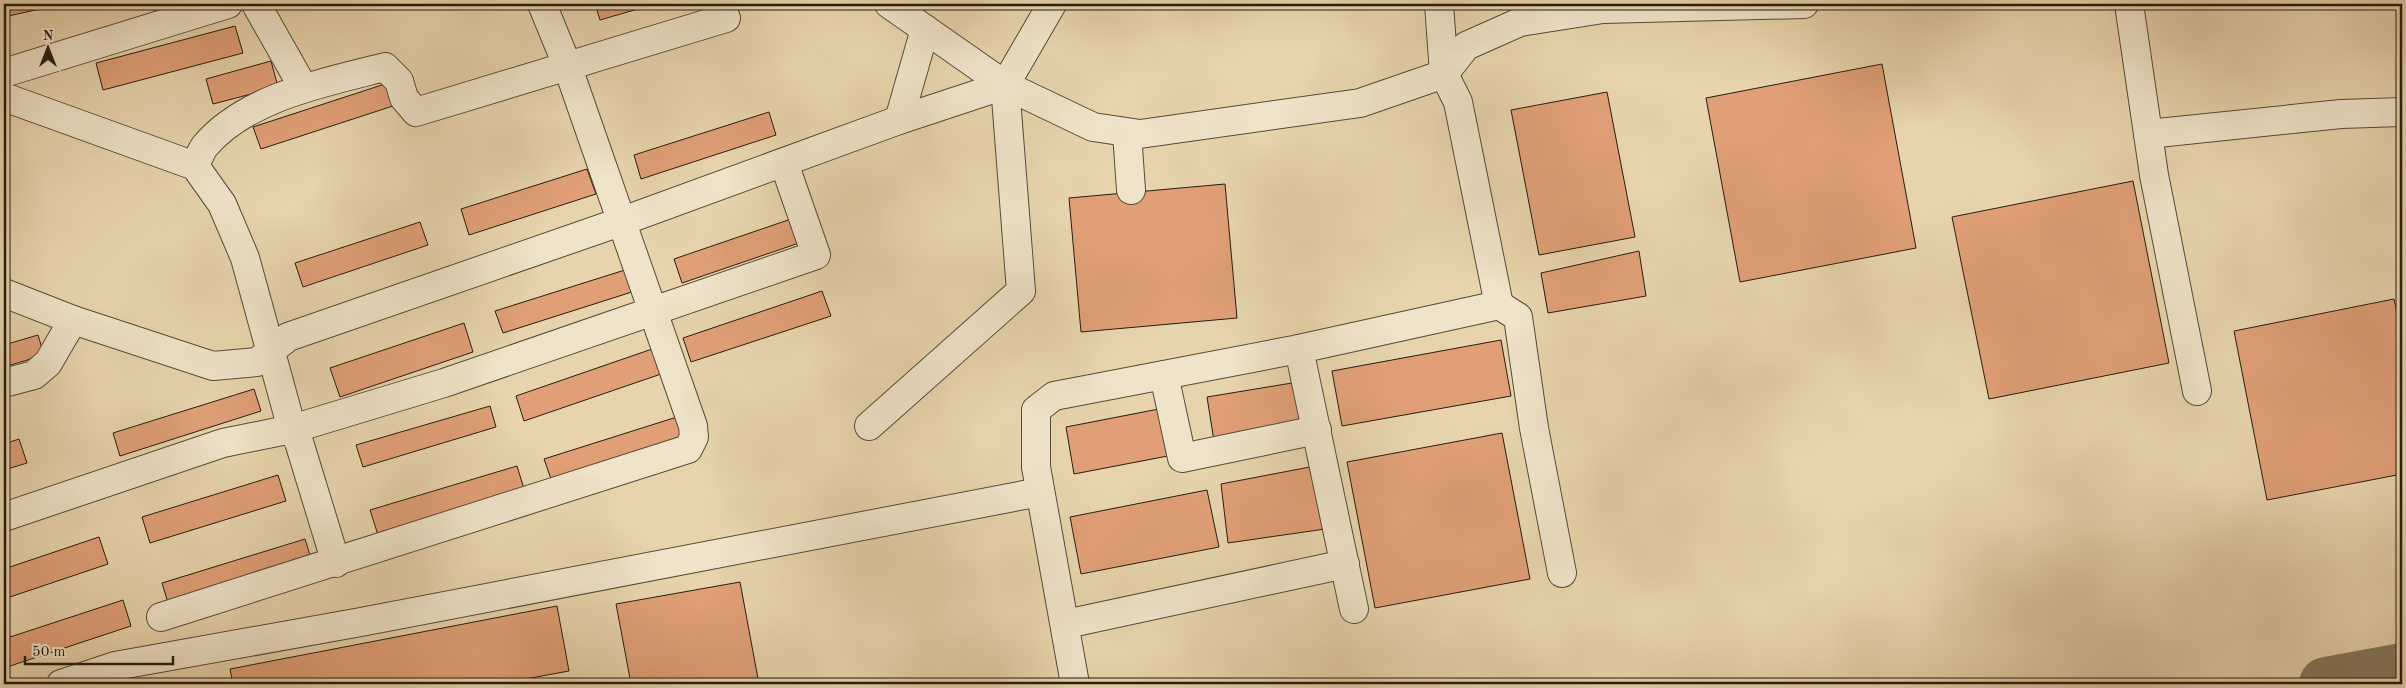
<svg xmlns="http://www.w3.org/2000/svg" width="2406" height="688" font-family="'Old Standard TT',serif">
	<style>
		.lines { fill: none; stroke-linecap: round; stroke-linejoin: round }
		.taxiway { stroke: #86785e; stroke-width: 54 }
		.building { fill: #e09f77; stroke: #261d10 }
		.minor-casing { stroke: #564b37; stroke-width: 30 }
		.minor { stroke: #efe3c9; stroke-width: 28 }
	</style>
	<rect width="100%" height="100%" fill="#e7d4ac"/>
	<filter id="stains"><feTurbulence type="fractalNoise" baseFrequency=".004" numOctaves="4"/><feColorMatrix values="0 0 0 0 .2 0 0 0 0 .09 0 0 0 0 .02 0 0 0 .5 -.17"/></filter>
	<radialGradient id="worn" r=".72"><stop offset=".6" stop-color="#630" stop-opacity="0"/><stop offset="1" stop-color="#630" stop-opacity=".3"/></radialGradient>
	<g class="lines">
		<path class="taxiway" d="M 2326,684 L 2402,670"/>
	</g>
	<g class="building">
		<path d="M 4,4 L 62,4 L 4,17 Z"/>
		<path d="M 152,4 L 185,4 L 155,12 Z"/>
		<path d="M 595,4 L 655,4 L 600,20 Z"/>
		<path d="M 235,26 L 243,53 L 103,90 L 96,63 Z"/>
		<path d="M 271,61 L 278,87 L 213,104 L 206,79 Z"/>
		<path d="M 1882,64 L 1916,248 L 1740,282 L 1706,98 Z"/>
		<path d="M 388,83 L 396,105 L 261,149 L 253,127 Z"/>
		<path d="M 1607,92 L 1635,237 L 1539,255 L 1511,110 Z"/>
		<path d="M 769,112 L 776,135 L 641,179 L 634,155 Z"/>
		<path d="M 587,169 L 596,194 L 469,235 L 461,209 Z"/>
		<path d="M 2133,181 L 2169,363 L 1989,399 L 1952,217 Z"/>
		<path d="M 1225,184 L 1237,318 L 1081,332 L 1069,198 Z"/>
		<path d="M 794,218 L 802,242 L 682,283 L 674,259 Z"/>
		<path d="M 420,222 L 428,245 L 303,287 L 295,263 Z"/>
		<path d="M 1639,251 L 1646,296 L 1548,313 L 1541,273 Z"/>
		<path d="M 628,269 L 635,291 L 503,333 L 495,311 Z"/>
		<path d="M 822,291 L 831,316 L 691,362 L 683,338 Z"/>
		<path d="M 2394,299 L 2402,336 L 2402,474 L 2267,500 L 2234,331 Z"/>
		<path d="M 464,323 L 473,352 L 340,397 L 330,368 Z"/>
		<path d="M 38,335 L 44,355 L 4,367 L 4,345 Z"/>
		<path d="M 1501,340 L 1511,396 L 1342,426 L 1332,371 Z"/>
		<path d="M 655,348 L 664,373 L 524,421 L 516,396 Z"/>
		<path d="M 1298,382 L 1306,426 L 1214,441 L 1207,397 Z"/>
		<path d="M 254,389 L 261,411 L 120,456 L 113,433 Z"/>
		<path d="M 490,406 L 496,427 L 363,467 L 356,445 Z"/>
		<path d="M 1164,408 L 1173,455 L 1074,474 L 1066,427 Z"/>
		<path d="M 680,416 L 687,436 L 551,479 L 544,459 Z"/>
		<path d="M 1502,433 L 1530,579 L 1375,608 L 1347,462 Z"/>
		<path d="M 19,439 L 27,463 L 4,470 L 4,444 Z"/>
		<path d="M 517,466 L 525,492 L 378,535 L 370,510 Z"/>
		<path d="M 1315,466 L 1325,529 L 1228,543 L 1221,484 Z"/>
		<path d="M 278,475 L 286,501 L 150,543 L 142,517 Z"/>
		<path d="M 1207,490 L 1219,547 L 1081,574 L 1070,517 Z"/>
		<path d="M 99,537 L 108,564 L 4,599 L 4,569 Z"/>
		<path d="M 305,539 L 312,562 L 169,606 L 162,583 Z"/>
		<path d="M 740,582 L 759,684 L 631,684 L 616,604 Z"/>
		<path d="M 123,600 L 131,626 L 4,668 L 4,639 Z"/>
		<path d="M 557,606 L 569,671 L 498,684 L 233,684 L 230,669 Z"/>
	</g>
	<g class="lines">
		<g class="minor-casing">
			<g id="minor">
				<path d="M 256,4 L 303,87"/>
				<path d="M 889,4 L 1005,85 L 1093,127 L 1140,134 L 1360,103 L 1444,74 L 1466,46 L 1520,22 L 1603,9 L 1804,4"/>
				<path d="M 2129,4 L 2154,175 L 2197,391"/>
				<path d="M 4,73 L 228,4"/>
				<path d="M 4,97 L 195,166 L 222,204 L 245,258 L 292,429 L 299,442 L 336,563"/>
				<path d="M 899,120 L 925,29"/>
				<path d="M 1127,133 L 1131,190"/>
				<path d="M 2148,134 L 2341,114 L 2402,112"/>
				<path d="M 195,166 C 198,159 201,151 205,146 C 246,97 326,82 385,67 L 399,81 L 404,98 L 416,112 L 726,18"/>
				<path d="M 4,293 L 73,320 L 213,366 L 257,362 L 288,337 L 620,222 L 899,120 L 1005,85 L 1052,4"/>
				<path d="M 1499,305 L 1518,317 L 1534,428 L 1562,573"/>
				<path d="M 1299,349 L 1354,609"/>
				<path d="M 1164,375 L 1182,458 L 1317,430"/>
				<path d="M 4,383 L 34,375 L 48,363 L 73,320"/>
				<path d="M 869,426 L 1021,291 L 1005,85"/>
				<path d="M 4,517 L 223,443 L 292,429 L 444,383 L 816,255 L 784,163"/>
				<path d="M 161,617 L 688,449 L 694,437 L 693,426 L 567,65 L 542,4"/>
				<path d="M 1066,624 L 1345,564"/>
				<path d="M 61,684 L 115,666 L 361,622 L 1040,492"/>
				<path d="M 1075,684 L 1036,467 L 1036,410 L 1054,396 L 1299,349 L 1499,305 L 1458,102 L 1444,74 L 1439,4"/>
			</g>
		</g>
		<use href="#minor" class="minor"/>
	</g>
	<rect width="2406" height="688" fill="none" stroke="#e7d4ac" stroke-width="20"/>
	<rect x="5" y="5" width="2396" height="678" fill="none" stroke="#261d10" stroke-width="2.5"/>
	<rect x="10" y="10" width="2386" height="668" fill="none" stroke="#261d10"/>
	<g transform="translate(48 48)" stroke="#efe3c9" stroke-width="4" paint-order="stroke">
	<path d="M0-4L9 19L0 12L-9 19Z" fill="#261d10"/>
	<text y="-8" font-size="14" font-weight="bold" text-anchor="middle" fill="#261d10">N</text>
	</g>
	<path d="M25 656v8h148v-8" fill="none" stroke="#261d10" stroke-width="2.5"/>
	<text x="32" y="656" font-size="15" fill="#261d10" stroke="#efe3c9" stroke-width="4" paint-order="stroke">50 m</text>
	<rect width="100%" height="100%" filter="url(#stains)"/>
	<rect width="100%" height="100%" fill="url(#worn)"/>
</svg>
